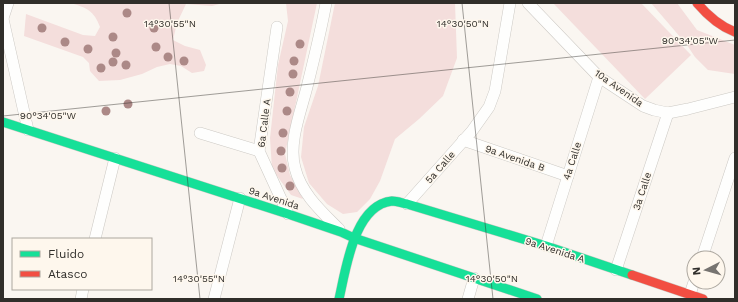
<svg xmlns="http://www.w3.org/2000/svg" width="738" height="302" font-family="'Work Sans',sans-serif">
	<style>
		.green { fill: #f4dedc }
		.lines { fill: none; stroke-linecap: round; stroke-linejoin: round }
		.street-casing { stroke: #ccc9c4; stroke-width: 12 }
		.fast-casing { stroke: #ccc9c4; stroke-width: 10 }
		.jam-casing { stroke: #ccc9c4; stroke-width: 10 }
		.street { stroke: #fefefd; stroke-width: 11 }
		.fast { stroke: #16e098; stroke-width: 9 }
		.jam { stroke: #f24e42; stroke-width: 9 }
		.tree { fill: #ac8987 }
		.ticks { fill: none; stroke: #302e2a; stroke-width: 1; stroke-opacity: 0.45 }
		.labels { text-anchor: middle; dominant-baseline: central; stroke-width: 3; stroke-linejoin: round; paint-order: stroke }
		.street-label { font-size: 10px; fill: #302e2a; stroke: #fef7ed }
		.ticks-label { font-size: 10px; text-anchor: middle; fill: #302e2a; stroke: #fef7ed; stroke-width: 3; stroke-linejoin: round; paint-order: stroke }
	</style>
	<rect width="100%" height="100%" fill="#faf6f1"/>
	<g class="green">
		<path d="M 71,3 L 223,3 L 212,6 L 186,4 L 177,23 L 173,40 L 185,46 L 200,50 L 206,65 L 204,71 L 192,73 L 181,66 L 170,64 L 157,67 L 142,74 L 120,80 L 99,81 L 90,71 L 89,63 L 83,57 L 24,36 L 26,14 L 83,35 L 95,36 L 100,27 C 94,10 86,8 71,3 Z"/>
		<path d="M 286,3 L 317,3 L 285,154 L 290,175 L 303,199 L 291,195 L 272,169 L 270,138 L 278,65 L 288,21 Z"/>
		<path d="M 335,3 L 455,3 L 457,58 L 443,96 L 419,119 L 395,139 L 380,181 L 370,199 L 357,212 L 343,214 L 327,204 L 309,183 L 301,157 L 304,127 L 318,86 Z"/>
		<path d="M 553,3 L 641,3 L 691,55 L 645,99 Z"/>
		<path d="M 651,3 L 677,3 L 697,30 L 735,45 L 735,74 L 708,70 L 695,57 L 687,45 Z"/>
	</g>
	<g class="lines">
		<g class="street-casing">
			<g id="street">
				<path d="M 326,3 C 321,31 314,59 307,87 C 301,111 288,143 295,168 C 301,193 321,211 339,229"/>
				<path d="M 528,3 L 599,77 L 643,106 L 654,110 L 668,113 L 688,109 L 735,97"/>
				<path d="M 3,18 L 8,3"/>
				<path d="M 3,19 L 28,130"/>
				<path d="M 277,27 L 259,151 L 288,214"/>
				<path d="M 200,133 L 259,151"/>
				<path d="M 463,140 L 568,176"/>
				<path d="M 407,204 L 472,131 L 489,107 L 495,91 L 510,3"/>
				<path d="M 95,239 L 115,158"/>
				<path d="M 546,246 L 599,77"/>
				<path d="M 702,258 L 735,158"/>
				<path d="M 616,270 L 668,113"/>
				<path d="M 690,294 L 694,282"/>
				<path d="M 81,299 L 83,289"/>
				<path d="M 214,299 L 240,198"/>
				<path d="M 468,299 L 474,278"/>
			</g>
		</g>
		<g class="fast-casing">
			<g id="fast">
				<path d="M 3,122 L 288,214 L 341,232 L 354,238 L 537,299"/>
				<path d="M 339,299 C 346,269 354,205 392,201 C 397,201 402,203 407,204 L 546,246 L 632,275"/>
			</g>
		</g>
		<g class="jam-casing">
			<g id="jam">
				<path d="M 697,3 C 708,16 719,26 735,32"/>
				<path d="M 632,275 L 703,299"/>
			</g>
		</g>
		<use href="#street" class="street"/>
		<use href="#fast" class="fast"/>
		<use href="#jam" class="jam"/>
	</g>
	<g class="tree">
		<circle cx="127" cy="13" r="4.5"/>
		<circle cx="42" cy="28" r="4.5"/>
		<circle cx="154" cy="28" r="4.5"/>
		<circle cx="113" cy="37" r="4.5"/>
		<circle cx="65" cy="42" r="4.5"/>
		<circle cx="300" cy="44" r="4.5"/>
		<circle cx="156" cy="47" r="4.5"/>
		<circle cx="88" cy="49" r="4.5"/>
		<circle cx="116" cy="53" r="4.5"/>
		<circle cx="168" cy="57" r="4.5"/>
		<circle cx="184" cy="61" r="4.5"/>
		<circle cx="294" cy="61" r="4.5"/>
		<circle cx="113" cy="62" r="4.5"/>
		<circle cx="126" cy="65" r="4.5"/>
		<circle cx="101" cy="68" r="4.5"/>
		<circle cx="293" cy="74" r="4.5"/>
		<circle cx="290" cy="92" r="4.5"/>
		<circle cx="128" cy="104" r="4.5"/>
		<circle cx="106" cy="111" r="4.5"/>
		<circle cx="287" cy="111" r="4.5"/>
		<circle cx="283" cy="133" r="4.5"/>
		<circle cx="281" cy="151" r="4.5"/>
		<circle cx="282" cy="168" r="4.5"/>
		<circle cx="290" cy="186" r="4.5"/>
	</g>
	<path class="ticks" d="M 169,3 L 200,299M 462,3 L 493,299M 3,116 L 735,40"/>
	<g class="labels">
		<g class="street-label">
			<text transform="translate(619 88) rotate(35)">10a Avenida</text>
			<text transform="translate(264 123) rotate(-83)">6a Calle A</text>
			<text transform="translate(515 158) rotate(19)">9a Avenida B</text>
			<text transform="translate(572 161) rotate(-72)">4a Calle</text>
			<text transform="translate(440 167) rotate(-49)">5a Calle</text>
			<text transform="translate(642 191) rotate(-72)">3a Calle</text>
			<text transform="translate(274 198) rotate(18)">9a Avenida</text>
			<text transform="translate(555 250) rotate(18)">9a Avenida A</text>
		</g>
	</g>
	<g class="ticks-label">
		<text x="170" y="27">14°30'55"N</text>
		<text x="463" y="27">14°30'50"N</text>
		<text x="690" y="44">90°34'05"W</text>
		<text x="48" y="119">90°34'05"W</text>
		<text x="199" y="282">14°30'55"N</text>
		<text x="492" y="282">14°30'50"N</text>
	</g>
	<rect width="738" height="302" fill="none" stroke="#302e2a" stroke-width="8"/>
	<rect x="12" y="238" width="140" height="52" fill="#fef7ed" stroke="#aca79f"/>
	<rect x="20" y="251" width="20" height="6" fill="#16e098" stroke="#aca79f"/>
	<text x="48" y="258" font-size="12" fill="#302e2a">Fluido</text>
	<rect x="20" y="271" width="20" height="6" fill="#f24e42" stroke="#aca79f"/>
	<text x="48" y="278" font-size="12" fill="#302e2a">Atasco</text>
	<g transform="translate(706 270) rotate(264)"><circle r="19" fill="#fef7ed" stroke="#aca79f"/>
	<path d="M0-3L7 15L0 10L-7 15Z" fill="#777470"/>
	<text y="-6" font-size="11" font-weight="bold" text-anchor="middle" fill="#302e2a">N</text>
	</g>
</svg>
